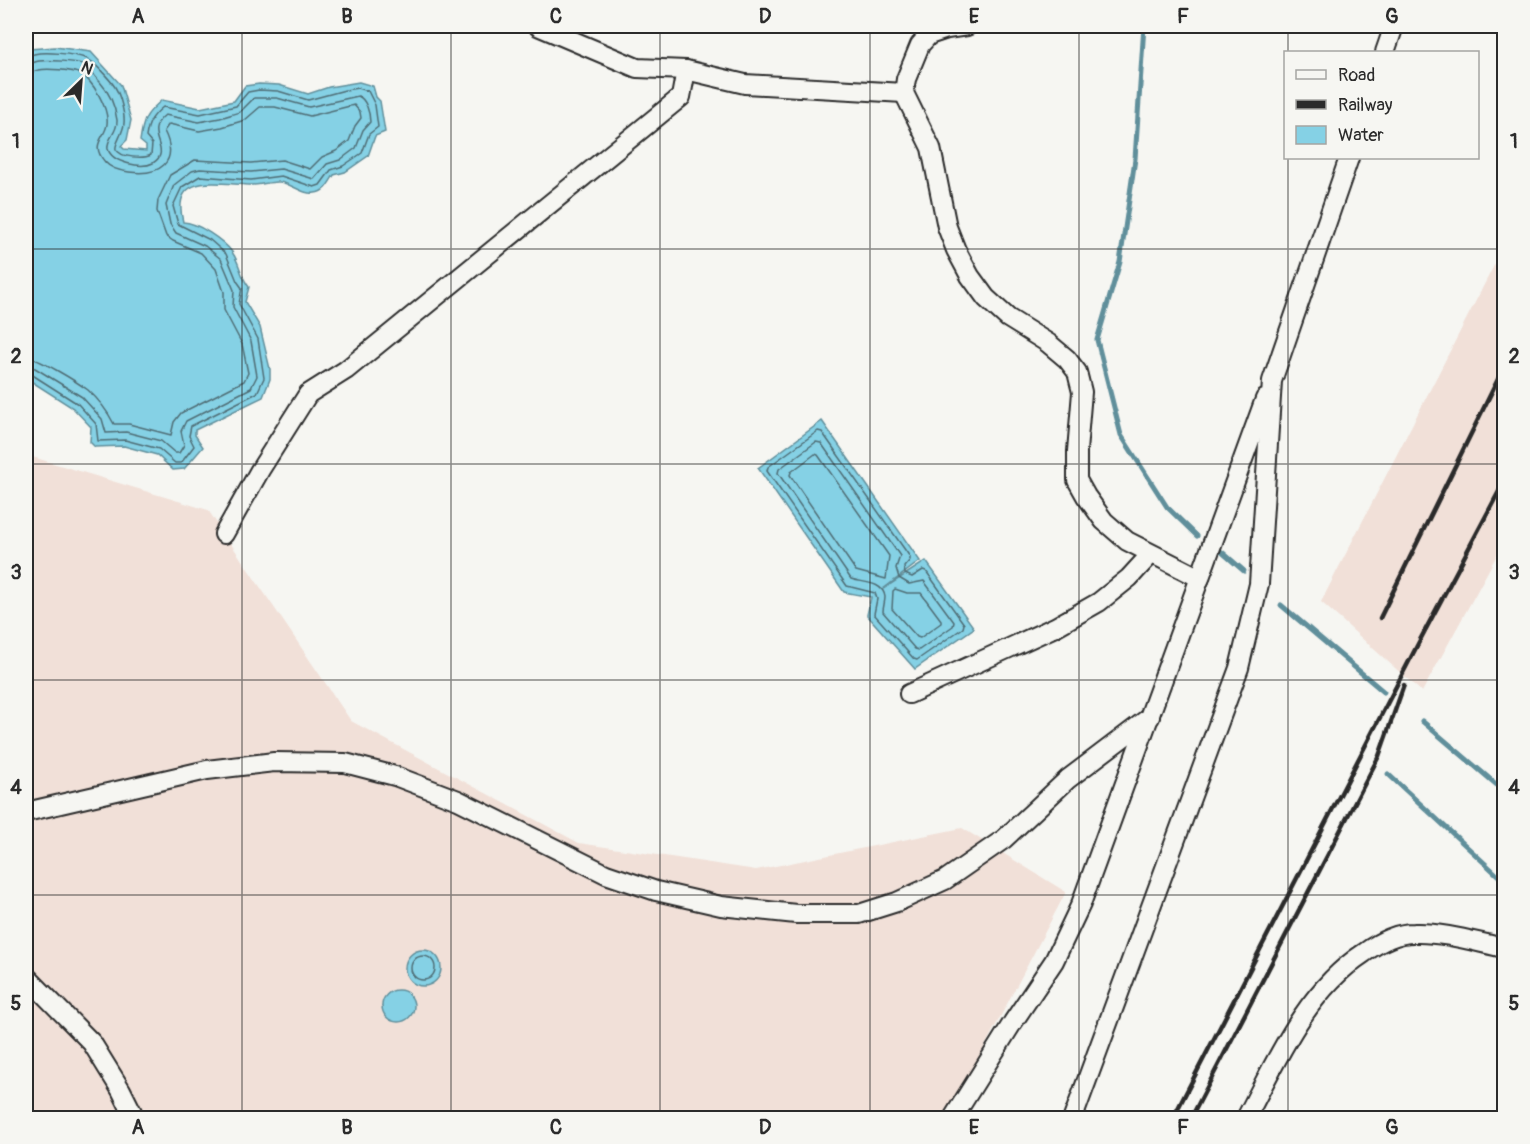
<svg xmlns="http://www.w3.org/2000/svg" width="1530" height="1144" font-family="Pangolin,sans-serif">
	<style>
		.built { fill: #f1e0d8 }
		.water { fill: #85d1e5; stroke: #618f9b; stroke-width: 1.5 }
		.lines { fill: none; stroke-linecap: round; stroke-linejoin: round }
		.shore { stroke: #4f6d75; stroke-width: 1.5 }
		.stream { stroke: #618f9b; stroke-width: 5 }
		.minor-casing { stroke: #2b2b2b; stroke-width: 22 }
		.minor { stroke: #f6f6f2; stroke-width: 18 }
		.rail { stroke: #2b2b2b; stroke-width: 4.5 }
		.grid { fill: none; stroke: #2b2b2b; stroke-width: 1.5; stroke-opacity: 0.55 }
		.neatline { fill: none; stroke: #2b2b2b; stroke-width: 2 }
		.grid-label { font-size: 20px; text-anchor: middle; font-weight: bold; fill: #2b2b2b }
	</style>
	<rect width="100%" height="100%" fill="#f6f6f2"/>
	<filter id="ink" filterUnits="userSpaceOnUse"><feTurbulence type="fractalNoise" baseFrequency=".0167" numOctaves="2"/><feDisplacementMap in="SourceGraphic" scale="12" xChannelSelector="R" yChannelSelector="G"/><feConvolveMatrix kernelMatrix="1 2 1 2 8 2 1 2 1" color-interpolation-filters="sRGB"/></filter>
	<g filter="url(#ink)">
		<g class="built">
			<path d="M 1504,246 L 1504,542 L 1422,692 L 1321,602 Z"/>
			<path d="M 26,455 L 208,510 L 351,721 L 579,843 L 756,870 L 962,828 L 1066,892 L 947,1118 L 26,1118 Z"/>
		</g>
		<g class="water">
			<path d="M 55,47 L 91,52 L 121,85 L 131,120 L 127,140 L 121,146 L 124,149 L 146,151 L 146,146 L 140,141 C 143,120 145,114 162,100 L 200,108 L 234,101 L 245,86 L 259,84 L 279,85 L 308,94 L 329,87 L 359,82 L 373,86 L 376,97 L 380,101 L 385,132 L 375,136 L 368,156 L 345,172 L 334,175 C 329,183 325,192 315,193 C 303,195 292,184 280,182 C 270,181 259,186 248,185 C 218,184 170,172 183,222 C 197,222 224,241 232,252 C 240,263 240,276 249,287 L 245,302 L 260,327 L 270,369 L 270,379 L 263,397 L 195,430 L 195,435 L 203,447 L 184,469 L 173,470 L 157,455 L 124,446 L 95,447 L 90,442 L 91,427 L 73,408 L 26,378 L 26,54 L 29,49 Z"/>
			<path d="M 822,421 L 920,561 L 883,589 L 926,561 L 974,628 L 915,669 L 867,615 L 871,597 L 844,592 L 758,468 Z"/>
			<circle cx="423" cy="968" r="18"/>
			<circle cx="398" cy="1006" r="16"/>
		</g>
		<g class="lines">
			<g class="shore">
				<path d="M 26,57 C 29,56 31,55 34,54 C 45,51 74,54 85,58 C 92,59 111,81 115,87 C 120,95 125,114 124,123 C 124,132 114,145 116,149 C 120,158 144,159 151,155 L 152,144 L 146,137 C 148,123 152,116 163,107 L 200,114 L 236,106 L 248,92 L 259,90 L 278,91 L 308,100 L 345,90 L 358,88 L 368,91 L 375,105 L 378,127 L 369,134 L 362,153 L 343,166 L 331,170 L 320,185 L 314,187 L 281,176 L 251,180 L 200,176 L 182,187 L 173,206 L 178,224 L 210,240 L 226,254 L 237,281 L 242,288 L 239,304 L 258,339 L 264,378 L 257,393 L 191,426 L 189,436 L 194,446 L 181,463 L 175,463 L 159,449 L 125,440 L 98,441 L 96,424 L 78,404 L 31,374 L 26,373"/>
				<path d="M 26,64 C 30,64 34,62 39,61 C 47,60 77,61 85,65 C 90,69 96,78 100,82 C 110,93 115,106 117,120 C 118,133 106,138 108,149 C 112,163 142,169 153,163 C 174,150 141,134 165,115 L 199,122 L 220,118 L 240,112 L 254,98 L 277,98 L 309,107 L 358,96 C 366,99 370,113 370,122 L 363,130 L 356,148 L 340,160 L 327,164 L 314,179 L 281,169 L 251,172 L 200,169 L 192,171 L 174,185 L 166,205 L 170,224 L 176,233 L 205,246 L 221,259 L 234,290 L 233,307 L 251,341 L 257,376 L 251,388 L 186,421 L 181,431 L 184,445 L 179,453 L 175,453 L 161,441 L 126,432 L 106,433 L 102,419 L 82,397 L 35,368 L 26,366"/>
				<path d="M 26,73 C 31,73 34,71 39,70 C 46,68 73,70 80,74 C 93,80 109,109 107,124 C 106,137 89,144 105,162 C 111,169 120,171 129,172 C 159,176 180,163 164,131 L 169,124 L 199,131 L 222,127 L 245,120 L 260,107 L 275,107 L 310,116 L 354,105 L 360,112 L 361,118 L 355,126 L 349,141 L 336,151 L 322,157 L 310,169 L 282,160 L 251,163 L 195,160 L 170,175 L 158,200 L 157,211 L 166,236 L 173,241 L 201,253 L 216,269 L 224,292 L 224,310 L 242,344 L 248,373 L 244,381 L 181,413 L 174,422 L 171,435 L 129,424 L 114,424 C 108,412 98,399 88,390 C 77,382 37,357 26,357"/>
				<path d="M 818,431 L 822,432 L 910,557 L 910,560 L 904,567 L 905,574 L 912,577 L 923,570 L 926,571 L 964,624 L 963,628 L 917,660 L 914,659 L 874,614 L 877,599 L 875,593 L 847,586 L 767,471 L 768,467 Z"/>
				<path d="M 816,442 L 821,443 L 900,556 L 896,568 L 899,578 L 909,584 L 924,581 L 954,622 L 953,626 L 919,650 L 915,649 L 883,612 C 883,607 885,602 885,597 C 883,581 862,583 851,579 L 778,473 L 779,469 Z"/>
				<path d="M 815,454 L 818,455 L 889,556 L 886,579 L 856,571 L 790,475 L 791,472 Z"/>
				<path d="M 895,589 L 907,593 L 921,593 L 941,620 L 941,623 L 920,638 L 917,637 L 892,609 L 893,591 Z"/>
				<circle cx="423" cy="968" r="12"/>
			</g>
			<g class="stream">
				<path d="M 1144,26 L 1135,159 L 1120,262 L 1097,340 L 1121,435 L 1167,507 L 1197,536"/>
				<path d="M 1222,552 L 1244,571"/>
				<path d="M 1281,605 L 1384,692"/>
				<path d="M 1422,721 L 1504,791"/>
				<path d="M 1388,774 L 1504,881"/>
			</g>
			<g class="minor-casing">
				<g id="minor">
					<path d="M 538,26 L 637,68 L 686,70 L 745,84 L 904,93"/>
					<path d="M 967,26 L 947,29 L 929,35 L 920,45 L 906,79 L 904,93 L 931,148 L 947,227 L 956,250 L 970,276 L 986,298 L 1008,318 L 1048,343 L 1067,359 L 1077,372 L 1082,392 L 1077,451 L 1077,480 L 1086,496 L 1104,521 L 1127,541 L 1200,578"/>
					<path d="M 1385,52 L 1394,26"/>
					<path d="M 224,534 L 260,470 L 308,394 L 346,370 L 681,97 L 686,70"/>
					<path d="M 909,694 L 1055,627 L 1099,602 L 1129,578 L 1151,554"/>
					<path d="M 26,812 L 207,770 L 274,762 L 345,763 L 395,776 L 458,800 L 606,874 L 656,891 L 721,906 L 796,914 L 859,914 L 897,902 L 945,880 L 1004,839 L 1068,779 L 1150,717"/>
					<path d="M 26,976 L 92,1043 L 121,1090 L 135,1118"/>
					<path d="M 953,1118 L 1013,1022 L 1054,961 L 1081,904 L 1265,399"/>
					<path d="M 1073,1118 L 1239,668 L 1259,584 L 1272,381 L 1349,158"/>
					<path d="M 1246,1118 C 1277,1059 1306,991 1364,953 C 1379,942 1395,933 1414,933 C 1444,932 1475,942 1504,948"/>
				</g>
			</g>
			<use href="#minor" class="minor"/>
			<g class="rail">
				<path d="M 1380,618 L 1504,367"/>
				<path d="M 1173,1118 L 1420,640 L 1504,482"/>
				<path d="M 1191,1118 L 1379,756 L 1404,685"/>
			</g>
		</g>
	</g>
	<path class="grid" d="M 242,26 L 242,1118M 451,26 L 451,1118M 660,26 L 660,1118M 870,26 L 870,1118M 1079,26 L 1079,1118M 1288,26 L 1288,52M 1288,158 L 1288,1118M 26,249 L 1504,249M 26,464 L 1504,464M 26,680 L 1504,680M 26,895 L 1504,895"/>
	<rect width="1530" height="1144" fill="none" stroke="#f6f6f2" stroke-width="66"/>
	<rect x="1284" y="51" width="195" height="108" fill="#f6f6f2" stroke="#a5a5a2" stroke-width="1.5"/>
	<rect x="1296" y="70" width="30" height="9" fill="#f6f6f2" stroke="#a5a5a2" stroke-width="1.5"/>
	<text x="1338" y="81" font-size="18" fill="#2b2b2b">Road</text>
	<rect x="1296" y="100" width="30" height="9" fill="#2b2b2b" stroke="#a5a5a2" stroke-width="1.5"/>
	<text x="1338" y="111" font-size="18" fill="#2b2b2b">Railway</text>
	<rect x="1296" y="126" width="30" height="18" fill="#85d1e5" stroke="#a5a5a2" stroke-width="1.5"/>
	<text x="1338" y="141" font-size="18" fill="#2b2b2b">Water</text>
	<g transform="translate(81 81) rotate(25)" stroke="#f6f6f2" stroke-width="4.5" paint-order="stroke">
	<path d="M0-4.5L10 22L0 15L-10 22Z" fill="#2b2b2b"/>
	<text y="-9" font-size="16" font-weight="bold" text-anchor="middle" fill="#2b2b2b">N</text>
	</g>
	<rect x="33" y="33" width="1464" height="1078" class="neatline"/>
	<g class="grid-label">
		<text x="138" y="23">A</text>
		<text x="347" y="23">B</text>
		<text x="556" y="23">C</text>
		<text x="765" y="23">D</text>
		<text x="974" y="23">E</text>
		<text x="1183" y="23">F</text>
		<text x="1392" y="23">G</text>
		<text x="16" y="148">1</text>
		<text x="1514" y="148">1</text>
		<text x="16" y="363">2</text>
		<text x="1514" y="363">2</text>
		<text x="16" y="579">3</text>
		<text x="1514" y="579">3</text>
		<text x="16" y="794">4</text>
		<text x="1514" y="794">4</text>
		<text x="16" y="1010">5</text>
		<text x="1514" y="1010">5</text>
		<text x="138" y="1134">A</text>
		<text x="347" y="1134">B</text>
		<text x="556" y="1134">C</text>
		<text x="765" y="1134">D</text>
		<text x="974" y="1134">E</text>
		<text x="1183" y="1134">F</text>
		<text x="1392" y="1134">G</text>
	</g>
</svg>
